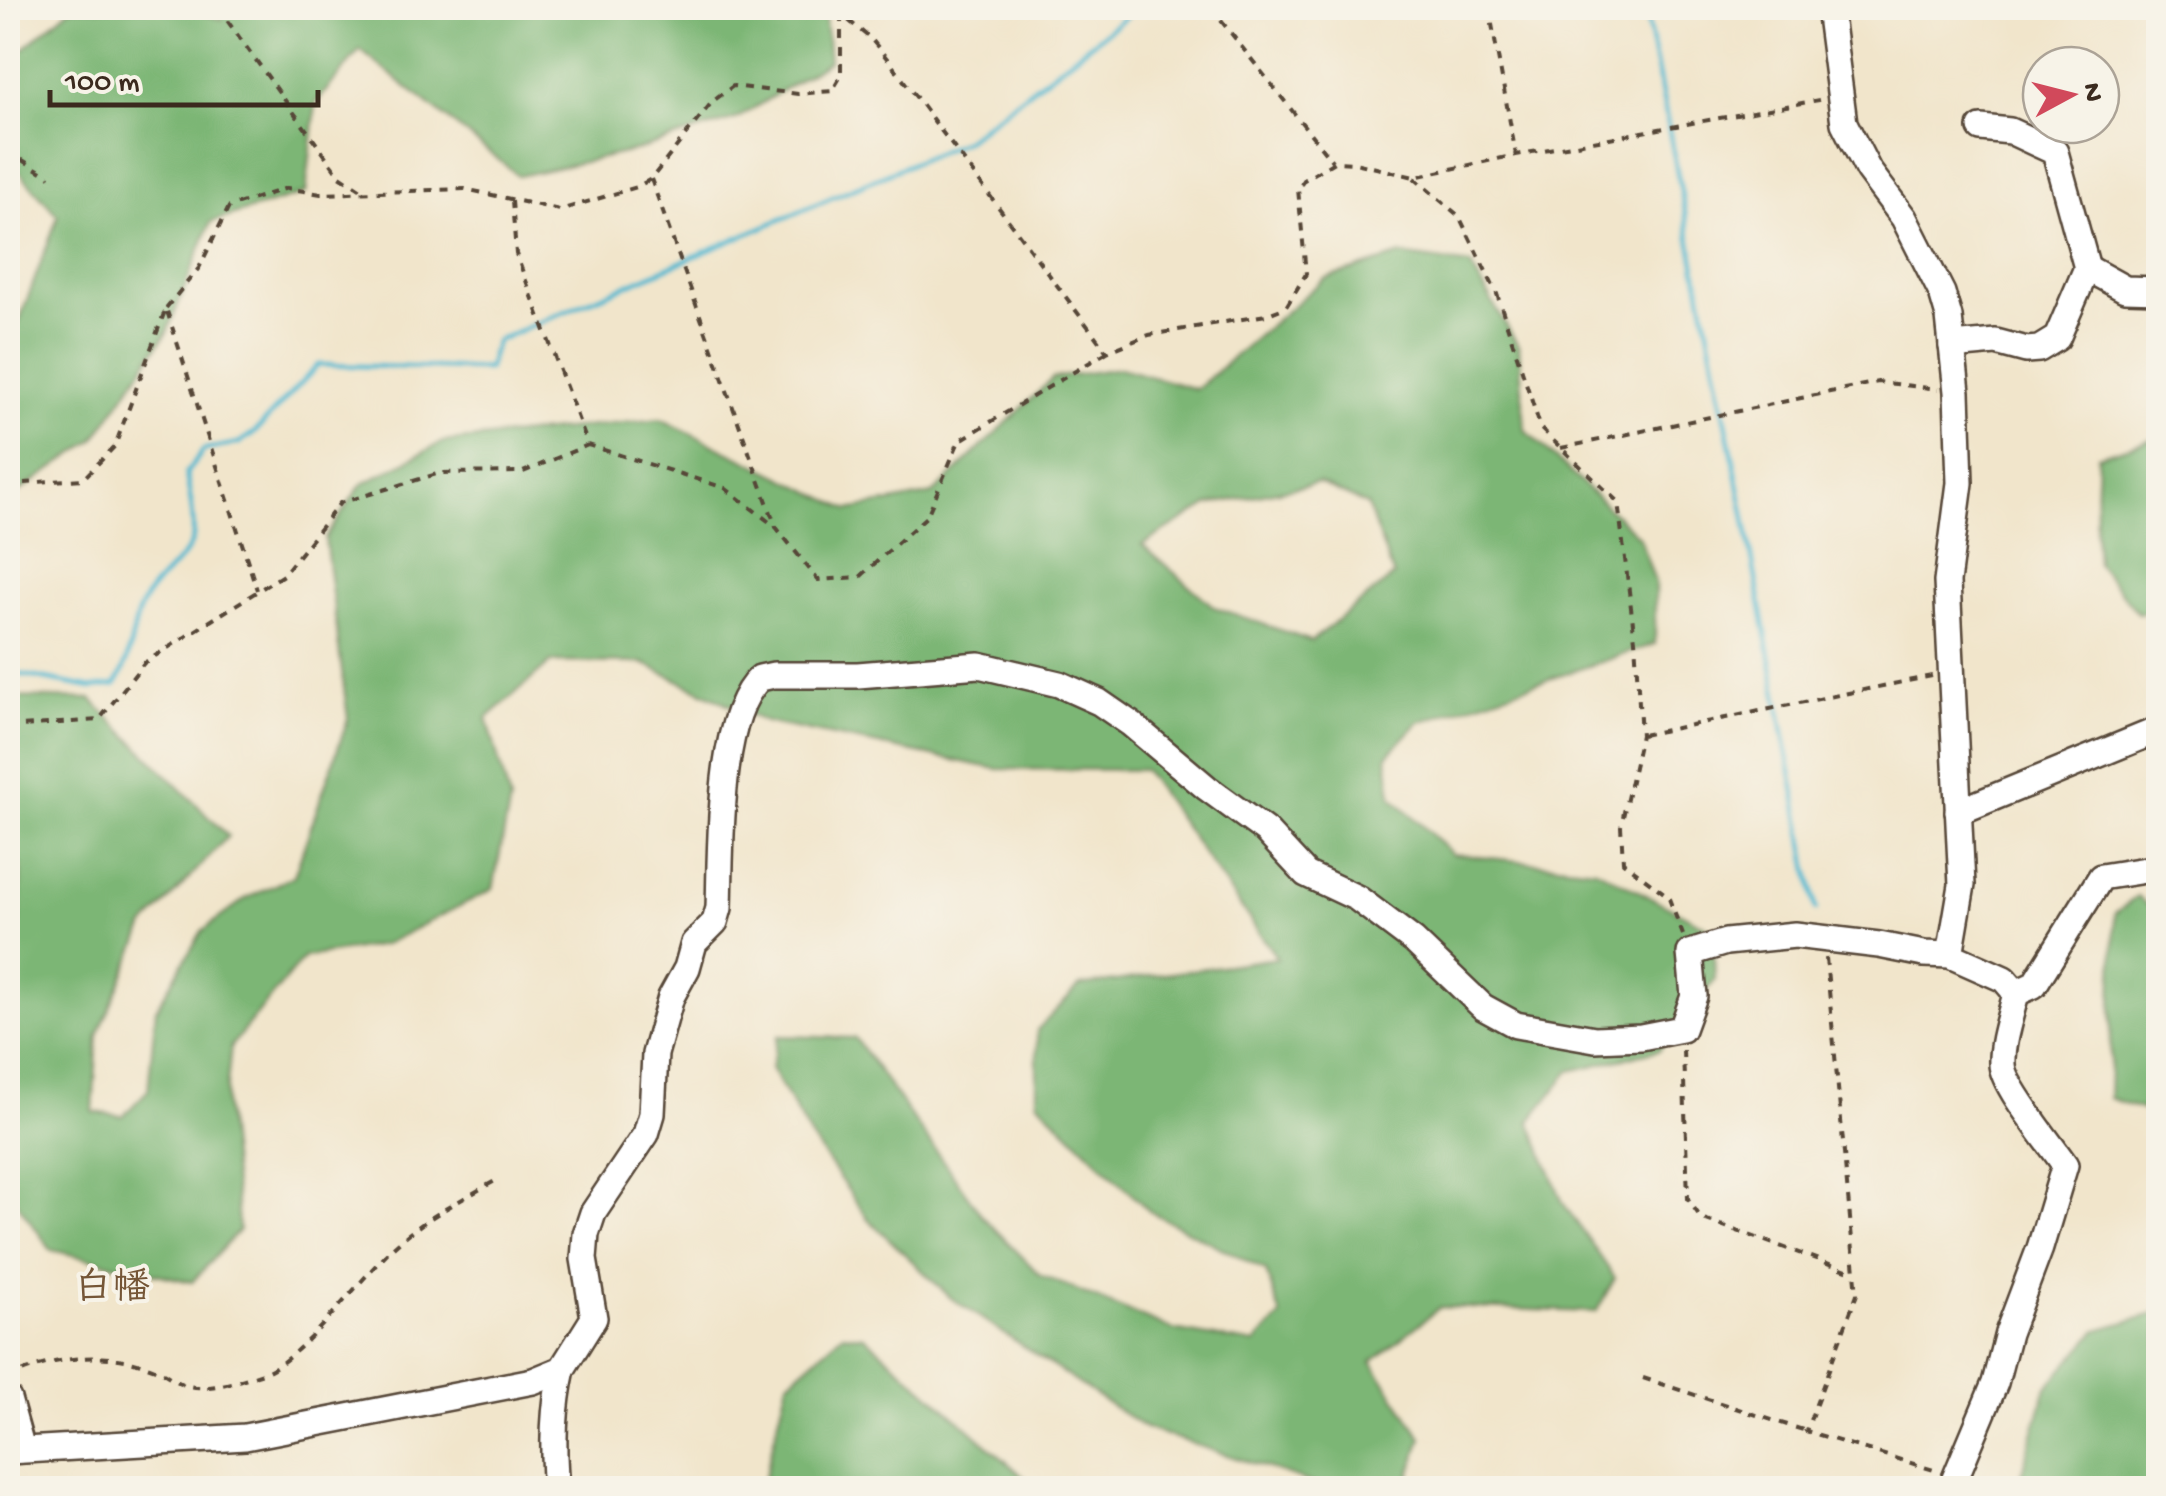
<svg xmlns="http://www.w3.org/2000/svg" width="2166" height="1496" font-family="'Gochi Hand','Klee One',sans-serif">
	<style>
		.forest { fill: #7bb675; stroke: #5b704a; stroke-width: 2.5; fill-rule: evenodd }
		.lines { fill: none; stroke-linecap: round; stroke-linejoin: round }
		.stream { stroke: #52b9d0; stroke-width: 5 }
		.minor-casing { stroke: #564638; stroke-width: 30 }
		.path { stroke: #564638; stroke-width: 4; stroke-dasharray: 8 8; stroke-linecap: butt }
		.minor { stroke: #fff; stroke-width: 25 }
		.labels { text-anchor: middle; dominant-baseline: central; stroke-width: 8; stroke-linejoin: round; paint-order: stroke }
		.quarter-label { font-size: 38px; font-weight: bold; fill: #755637; stroke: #f7f3e8 }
	</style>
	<rect width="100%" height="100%" fill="#f7f3e8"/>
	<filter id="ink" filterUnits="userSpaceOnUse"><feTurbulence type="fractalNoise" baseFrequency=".01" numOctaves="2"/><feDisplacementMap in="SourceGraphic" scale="20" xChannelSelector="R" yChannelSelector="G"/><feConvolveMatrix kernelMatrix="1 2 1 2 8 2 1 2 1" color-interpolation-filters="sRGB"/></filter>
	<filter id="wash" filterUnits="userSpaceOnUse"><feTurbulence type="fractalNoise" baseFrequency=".0048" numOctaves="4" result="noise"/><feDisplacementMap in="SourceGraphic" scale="40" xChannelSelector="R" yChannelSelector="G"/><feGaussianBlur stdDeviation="2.25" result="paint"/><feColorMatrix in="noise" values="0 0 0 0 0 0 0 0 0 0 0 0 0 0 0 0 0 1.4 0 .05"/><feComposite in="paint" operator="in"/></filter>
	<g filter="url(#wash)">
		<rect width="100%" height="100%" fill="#f1e5cb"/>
		<g class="forest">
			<path d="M 71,8 L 184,8 L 222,19 L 222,8 L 824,8 L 829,61 L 738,118 L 634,151 L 519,176 L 360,50 L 316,103 L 306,193 L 211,222 L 167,332 L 94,440 L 17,493 L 8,495 L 8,340 L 19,322 L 58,216 L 8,159 L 8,62 Z"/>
			<path d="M 1401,255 L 1470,265 L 1519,347 L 1525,430 L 1639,537 L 1655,582 L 1655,644 L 1419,722 L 1387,756 L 1392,797 L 1452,854 L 1596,869 L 1713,930 L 1715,980 L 1659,1050 L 1570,1071 L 1530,1121 L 1563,1203 L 1615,1278 L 1596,1312 L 1440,1307 L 1372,1362 L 1422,1438 L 1408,1481 L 1380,1488 L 1327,1488 L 1145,1428 L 951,1298 L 868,1219 L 810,1136 L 771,1068 L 778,1036 L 855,1038 L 983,1217 L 1040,1275 L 1173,1330 L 1255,1344 L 1281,1316 L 1266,1271 L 1149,1211 L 1037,1101 L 1037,1030 L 1080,986 L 1277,958 L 1144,770 L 997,769 L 765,722 L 643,663 L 551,662 L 487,718 L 510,801 L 493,889 L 383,945 L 304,957 L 231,1046 L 225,1103 L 239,1230 L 192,1282 L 51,1250 L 8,1190 L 8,925 L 19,922 L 21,866 L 8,846 L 8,697 L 91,699 L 228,836 L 145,926 L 98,1035 L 93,1112 L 123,1116 L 148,1090 L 156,1009 L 202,931 L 245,899 L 294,876 L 348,719 L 325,538 L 361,485 L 443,442 L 661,419 L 849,510 L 933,494 L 1053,378 L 1120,368 L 1196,389 L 1324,279 ZM 1318,483 L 1367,505 L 1394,576 L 1311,641 L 1214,607 L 1142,545 L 1208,505 Z"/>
			<path d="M 2158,437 L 2158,611 L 2138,613 L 2097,564 L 2095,531 L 2098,456 Z"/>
			<path d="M 2137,897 L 2158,913 L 2158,1115 L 2109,1098 L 2115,913 Z"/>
			<path d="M 2158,1313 L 2158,1488 L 2017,1488 L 2047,1387 L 2097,1330 Z"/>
			<path d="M 843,1334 L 864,1336 L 1026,1479 L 1044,1488 L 762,1488 L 788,1382 Z"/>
		</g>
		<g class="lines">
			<g class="stream">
				<path d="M 1645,8 L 1744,513 L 1816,909"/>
				<path d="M 8,672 L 92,688 L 115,685 C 134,659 129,624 146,597 C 157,578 191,556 193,536 C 195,516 189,492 186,473 L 204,450 L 239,443 L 255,432 L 318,365 L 488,369 L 496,341 L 964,141 L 1137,8"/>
			</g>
		</g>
	</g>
	<g filter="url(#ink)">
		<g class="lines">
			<g class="minor-casing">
				<g id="minor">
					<path d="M 1829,8 L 1844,123 L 1868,170 L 1904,218 L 1942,293 L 1949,317 L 1957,392 L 1960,483 L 1947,582 L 1962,885 L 1950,955"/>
					<path d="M 1981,128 L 2010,131 L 2055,152 L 2087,268"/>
					<path d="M 1952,346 L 1996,342 L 2026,350 L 2039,349 L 2057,338 L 2087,268 L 2125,289 L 2158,290"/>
					<path d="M 1958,812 L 2158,730"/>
					<path d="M 2016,993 L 2034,985 L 2101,877 L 2158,868"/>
					<path d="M 8,1399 L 22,1449"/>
					<path d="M 8,1451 L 245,1437 L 533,1381 L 562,1369 L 594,1318 L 584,1259 L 586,1234 L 593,1213 L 646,1134 L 652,1114 L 655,1054 L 671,997 L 687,968 L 694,943 L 715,922 L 719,908 C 721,851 717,717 760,678 L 774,675 L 858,675 L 979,665 L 1059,684 L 1099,702 L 1131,724 L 1207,788 L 1266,831 L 1306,874 L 1357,898 L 1414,941 L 1483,1007 L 1516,1025 L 1595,1039 L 1641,1037 L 1682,1029 L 1694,996 L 1690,953 L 1726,942 L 1795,935 L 1879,945 L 1924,954 L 1950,955 L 2004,979 L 2016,993"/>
					<path d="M 556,1488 C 552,1447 553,1409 562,1369"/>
					<path d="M 1951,1488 L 1995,1383 L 2008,1333 L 2040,1248 L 2065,1165 C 2051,1144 2002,1085 2002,1064 C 2001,1042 2011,1015 2016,993"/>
				</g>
			</g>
			<g class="path">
				<path d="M 218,8 L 340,176 L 363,191"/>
				<path d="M 840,8 L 841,14 L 872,40 L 889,61 L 1107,352 L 1149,335 L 1266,315 L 1286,307 L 1306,274 L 1298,189 L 1304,180 L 1334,162 L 1355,163 L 1414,177 L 1516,155 L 1819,100"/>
				<path d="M 1211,8 L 1332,161"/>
				<path d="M 1489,8 L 1516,155"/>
				<path d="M 8,151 L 50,177"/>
				<path d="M 1414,178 L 1459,216 L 1497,294 L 1541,429 L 1618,502 L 1635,640 L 1641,735 L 1621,826 L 1623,862 L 1668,896 L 1683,935"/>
				<path d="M 651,179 L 776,527 L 818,580 L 860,577 L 927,516 L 959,441 L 1107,352"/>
				<path d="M 512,201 L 516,254 L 588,445 L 725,488 L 776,527"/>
				<path d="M 166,308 L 199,268 L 229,207 L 287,188 L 321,194 L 465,189 L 560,210 L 637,187 L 651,179 L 712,102 L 733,86 L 798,94 L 832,91 L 841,76 L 841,15"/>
				<path d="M 1561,448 L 1878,382 L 1938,389"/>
				<path d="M 8,484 L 83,479 L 115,446 L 166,308 L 257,590"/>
				<path d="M 8,727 L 99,720 L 144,663 L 283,575 L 340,503 L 440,473 L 523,472 L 588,445"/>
				<path d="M 1642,735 L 1932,676"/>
				<path d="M 1826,958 L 1857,1294 L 1806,1431 L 1937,1471"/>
				<path d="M 1683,1050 L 1688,1199 L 1701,1218 L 1855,1273"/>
				<path d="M 8,1378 C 52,1357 107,1349 155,1369 C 166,1373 177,1384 189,1386 C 212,1391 241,1380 263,1373 C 301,1361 365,1271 399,1242 C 427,1217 463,1199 495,1181"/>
				<path d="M 1643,1378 L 1806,1431"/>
			</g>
			<use href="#minor" class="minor"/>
		</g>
	</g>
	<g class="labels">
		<g class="quarter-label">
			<text x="112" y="1291">白幡</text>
		</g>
	</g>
	<rect width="2166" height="1496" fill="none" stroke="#f7f3e8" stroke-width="40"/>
	<g transform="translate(2071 95) rotate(83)"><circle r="48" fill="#f7f3e8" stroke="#aca397" stroke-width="2.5"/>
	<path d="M0-8L18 38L0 25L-18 38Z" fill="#d1495b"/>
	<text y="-15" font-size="28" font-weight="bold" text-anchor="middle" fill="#3b2a1e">N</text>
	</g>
	<path d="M50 90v15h268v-15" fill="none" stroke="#3b2a1e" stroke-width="5"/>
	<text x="65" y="90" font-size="30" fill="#3b2a1e" stroke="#f7f3e8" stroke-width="8" paint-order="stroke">100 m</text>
</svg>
